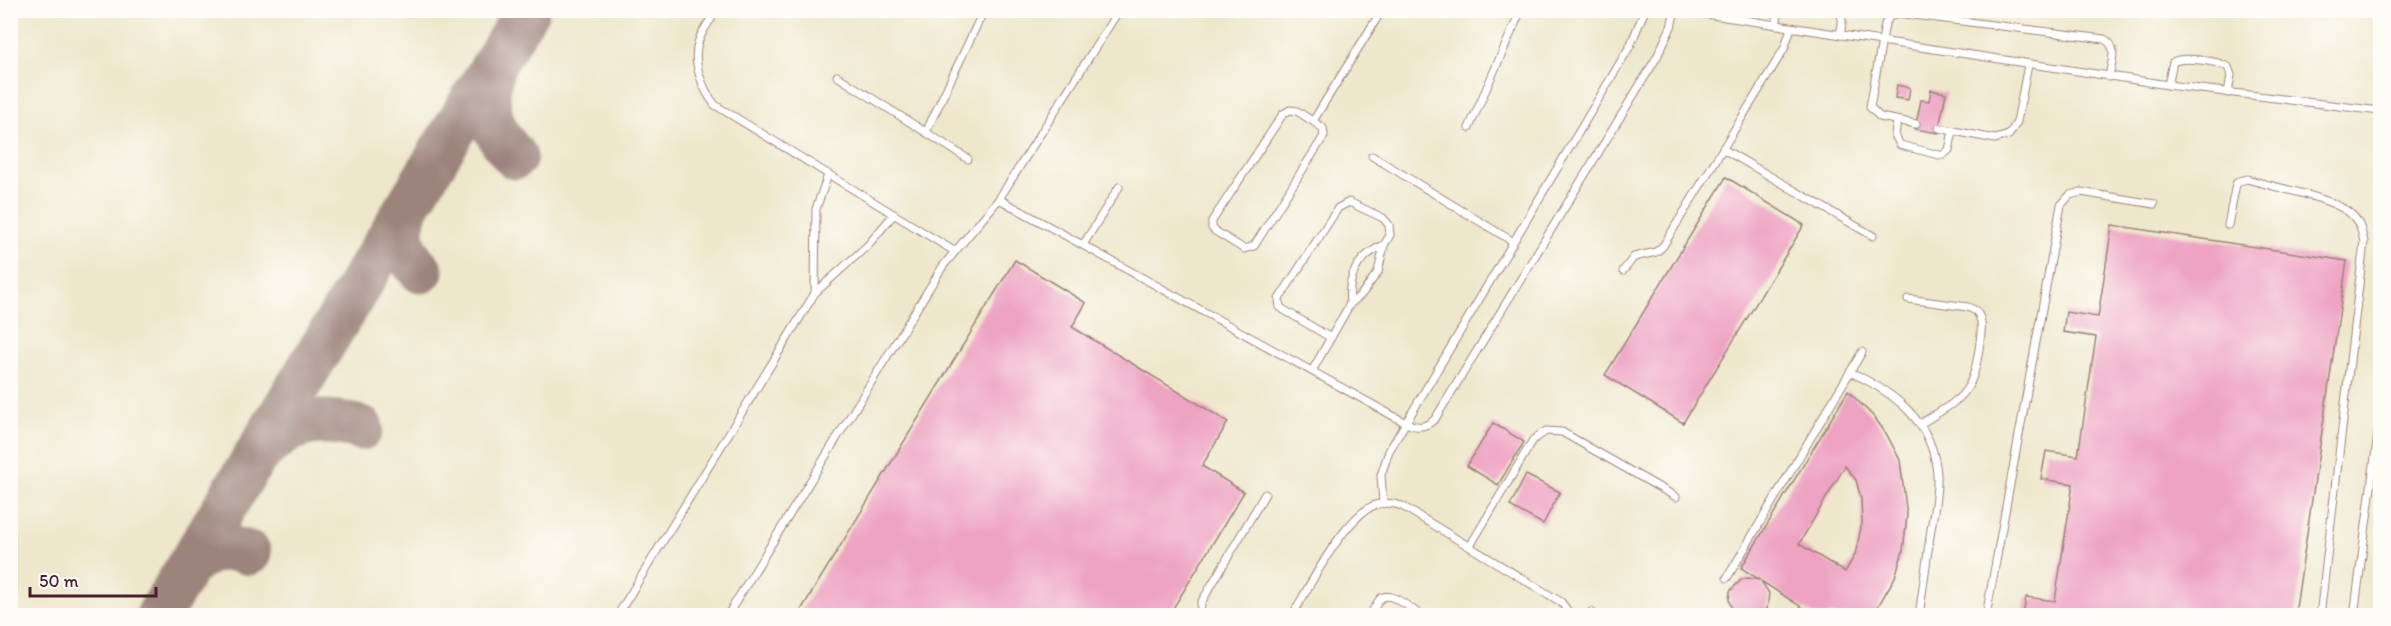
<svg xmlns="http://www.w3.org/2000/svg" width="2391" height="626" font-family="Itim,sans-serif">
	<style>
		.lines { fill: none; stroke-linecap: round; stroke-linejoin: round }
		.taxiway { stroke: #9c837b; stroke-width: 45 }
		.building { fill: #eea3c3; fill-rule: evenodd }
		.lane-casing { stroke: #9c837b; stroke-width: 9 }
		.lane { stroke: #fff; stroke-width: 7 }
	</style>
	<rect width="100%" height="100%" fill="#fdfcf7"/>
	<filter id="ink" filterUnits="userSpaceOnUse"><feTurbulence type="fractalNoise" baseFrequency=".0167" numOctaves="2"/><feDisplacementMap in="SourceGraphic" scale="12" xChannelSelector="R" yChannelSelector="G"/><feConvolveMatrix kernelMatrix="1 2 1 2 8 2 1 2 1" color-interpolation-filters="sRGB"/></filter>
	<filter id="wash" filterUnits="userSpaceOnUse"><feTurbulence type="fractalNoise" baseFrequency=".008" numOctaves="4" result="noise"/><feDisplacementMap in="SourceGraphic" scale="24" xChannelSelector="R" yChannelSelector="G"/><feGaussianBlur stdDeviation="1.35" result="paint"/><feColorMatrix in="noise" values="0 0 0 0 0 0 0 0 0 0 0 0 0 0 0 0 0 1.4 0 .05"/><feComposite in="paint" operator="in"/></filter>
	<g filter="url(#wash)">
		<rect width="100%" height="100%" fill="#eee7cb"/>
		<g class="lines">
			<g class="taxiway">
				<path d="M 493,67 C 482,103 490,130 515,157"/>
				<path d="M 405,210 C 398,234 403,253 421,271"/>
				<path d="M 260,452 C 292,421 319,416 361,428"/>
				<path d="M 187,568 C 205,549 225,545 249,553"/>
				<path d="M 158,616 L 527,10"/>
			</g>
		</g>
		<g id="blocks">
			<g class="building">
				<path d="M 1897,85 L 1910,88 L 1908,100 L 1895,98 Z"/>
				<path d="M 1931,90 L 1946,93 L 1938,133 L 1915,129 L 1921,100 L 1929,101 Z"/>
				<path d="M 1726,177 L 1804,225 L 1683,423 L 1605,375 Z"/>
				<path d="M 2112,225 L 2347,261 L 2295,615 L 2023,615 L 2026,597 L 2055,601 L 2073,484 L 2041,479 L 2046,451 L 2078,456 L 2096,337 L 2063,332 L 2066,312 L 2098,317 Z"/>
				<path d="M 1015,260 L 1086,303 L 1072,327 L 1228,422 L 1202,466 L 1244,492 L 1169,615 L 798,615 Z"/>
				<path d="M 1848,391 L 1875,418 L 1887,435 L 1900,460 L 1907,516 L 1903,551 L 1895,577 L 1873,615 L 1814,615 L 1761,581 L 1769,593 L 1767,609 L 1760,615 L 1738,615 L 1731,607 L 1729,600 L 1730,591 L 1741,580 L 1748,578 L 1760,580 L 1741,568 ZM 1845,466 L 1856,480 L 1861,499 L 1862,523 L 1855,555 L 1845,572 L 1799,544 Z"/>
				<path d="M 1493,423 L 1524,442 L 1498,485 L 1467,466 Z"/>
				<path d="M 1526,475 L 1560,492 L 1543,524 L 1510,506 Z"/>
			</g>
		</g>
	</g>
	<g filter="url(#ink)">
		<use href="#blocks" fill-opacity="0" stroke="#9c837b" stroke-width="1.5"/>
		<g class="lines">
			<g class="lane-casing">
				<g id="lane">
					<path d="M 717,10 C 710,21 701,31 698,43 C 692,63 703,90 715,105 L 954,251"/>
					<path d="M 1679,10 L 2168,85 L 2380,111"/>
					<path d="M 1833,10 C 1846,14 1842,24 1840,35"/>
					<path d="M 1776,25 L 1779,10"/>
					<path d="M 837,76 L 968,159"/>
					<path d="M 2168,85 L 2173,62 C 2183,56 2218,61 2228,67 L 2231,75 L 2228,93"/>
					<path d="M 1290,110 L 1297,111 L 1323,128 L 1324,136 L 1254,246 L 1244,249 L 1215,231 L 1212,228 L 1212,221 L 1283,114 Z"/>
					<path d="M 1313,121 L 1382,10"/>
					<path d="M 1897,121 L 1895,135 L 1900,145 L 1939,155 L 1943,155 L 1949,150 L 1953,131"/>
					<path d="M 1916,124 L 1880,117 L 1870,107 L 1885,24 L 1890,16 L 1897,13 L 2104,39 C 2119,46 2111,63 2109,77"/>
					<path d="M 1469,128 L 1521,10"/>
					<path d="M 1939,128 L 1995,139 L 2009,135 L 2017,122 L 2028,65"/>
					<path d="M 926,132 L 984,10"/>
					<path d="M 1723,149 L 1873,236"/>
					<path d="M 1372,156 L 1512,241"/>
					<path d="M 999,199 L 1406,423 C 1417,428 1425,428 1435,419 L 1657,57 L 1671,27 L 1675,10"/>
					<path d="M 2228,225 L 2236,184 L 2239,181 L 2247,179 C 2272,187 2337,198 2353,216 C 2360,223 2362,233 2364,242 L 2320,616"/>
					<path d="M 1083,245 L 1119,187"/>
					<path d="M 1623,271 L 1634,257 L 1656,252 L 1663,246 L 1784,49 L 1791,28"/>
					<path d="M 815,293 L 816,209 L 828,175"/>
					<path d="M 1908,299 L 1968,307 L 1976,311 C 1984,321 1981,331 1980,342 C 1973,395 1964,397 1920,424"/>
					<path d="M 1350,304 C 1347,275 1358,256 1384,245"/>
					<path d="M 1312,371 L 1350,304 L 1361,295 L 1378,272 L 1384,245 L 1390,235 L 1389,225 L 1383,218 L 1349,202 L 1338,208 L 1279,299 L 1280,307 L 1284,310 L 1331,338"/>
					<path d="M 1850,372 C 1894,392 1934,422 1937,475 C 1938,493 1934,511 1931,529 C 1927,558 1923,587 1919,616"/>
					<path d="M 1383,503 L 1381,475 L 1389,451 L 1630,46 L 1645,10"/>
					<path d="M 1470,546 L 1533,440 L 1546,431 L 1562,432 L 1676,497"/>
					<path d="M 1727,578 L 1862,352"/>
					<path d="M 1591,612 L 1597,616"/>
					<path d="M 617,616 L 815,293 L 868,245 L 894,214"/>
					<path d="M 727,616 L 943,266 L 999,199 L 1119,10"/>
					<path d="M 1200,616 L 1201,603 L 1265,494"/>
					<path d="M 1292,616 C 1309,587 1344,517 1375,505 C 1385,502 1393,503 1402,506 L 1561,602 L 1567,610 L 1567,616"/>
					<path d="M 1370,616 C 1373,610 1376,604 1380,599 C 1390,589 1412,610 1422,616"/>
					<path d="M 1986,616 L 2061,205 L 2070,195 L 2081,192 L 2154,204"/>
					<path d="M 2354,616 L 2380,419"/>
				</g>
			</g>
			<use href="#lane" class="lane"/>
		</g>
	</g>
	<rect width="2391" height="626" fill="none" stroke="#fdfcf7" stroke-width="36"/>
	<path d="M30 587v9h126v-9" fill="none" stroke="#4a1f2b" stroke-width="3"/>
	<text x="39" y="587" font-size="18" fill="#4a1f2b" stroke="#fdfcf7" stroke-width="4.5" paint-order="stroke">50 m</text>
</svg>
